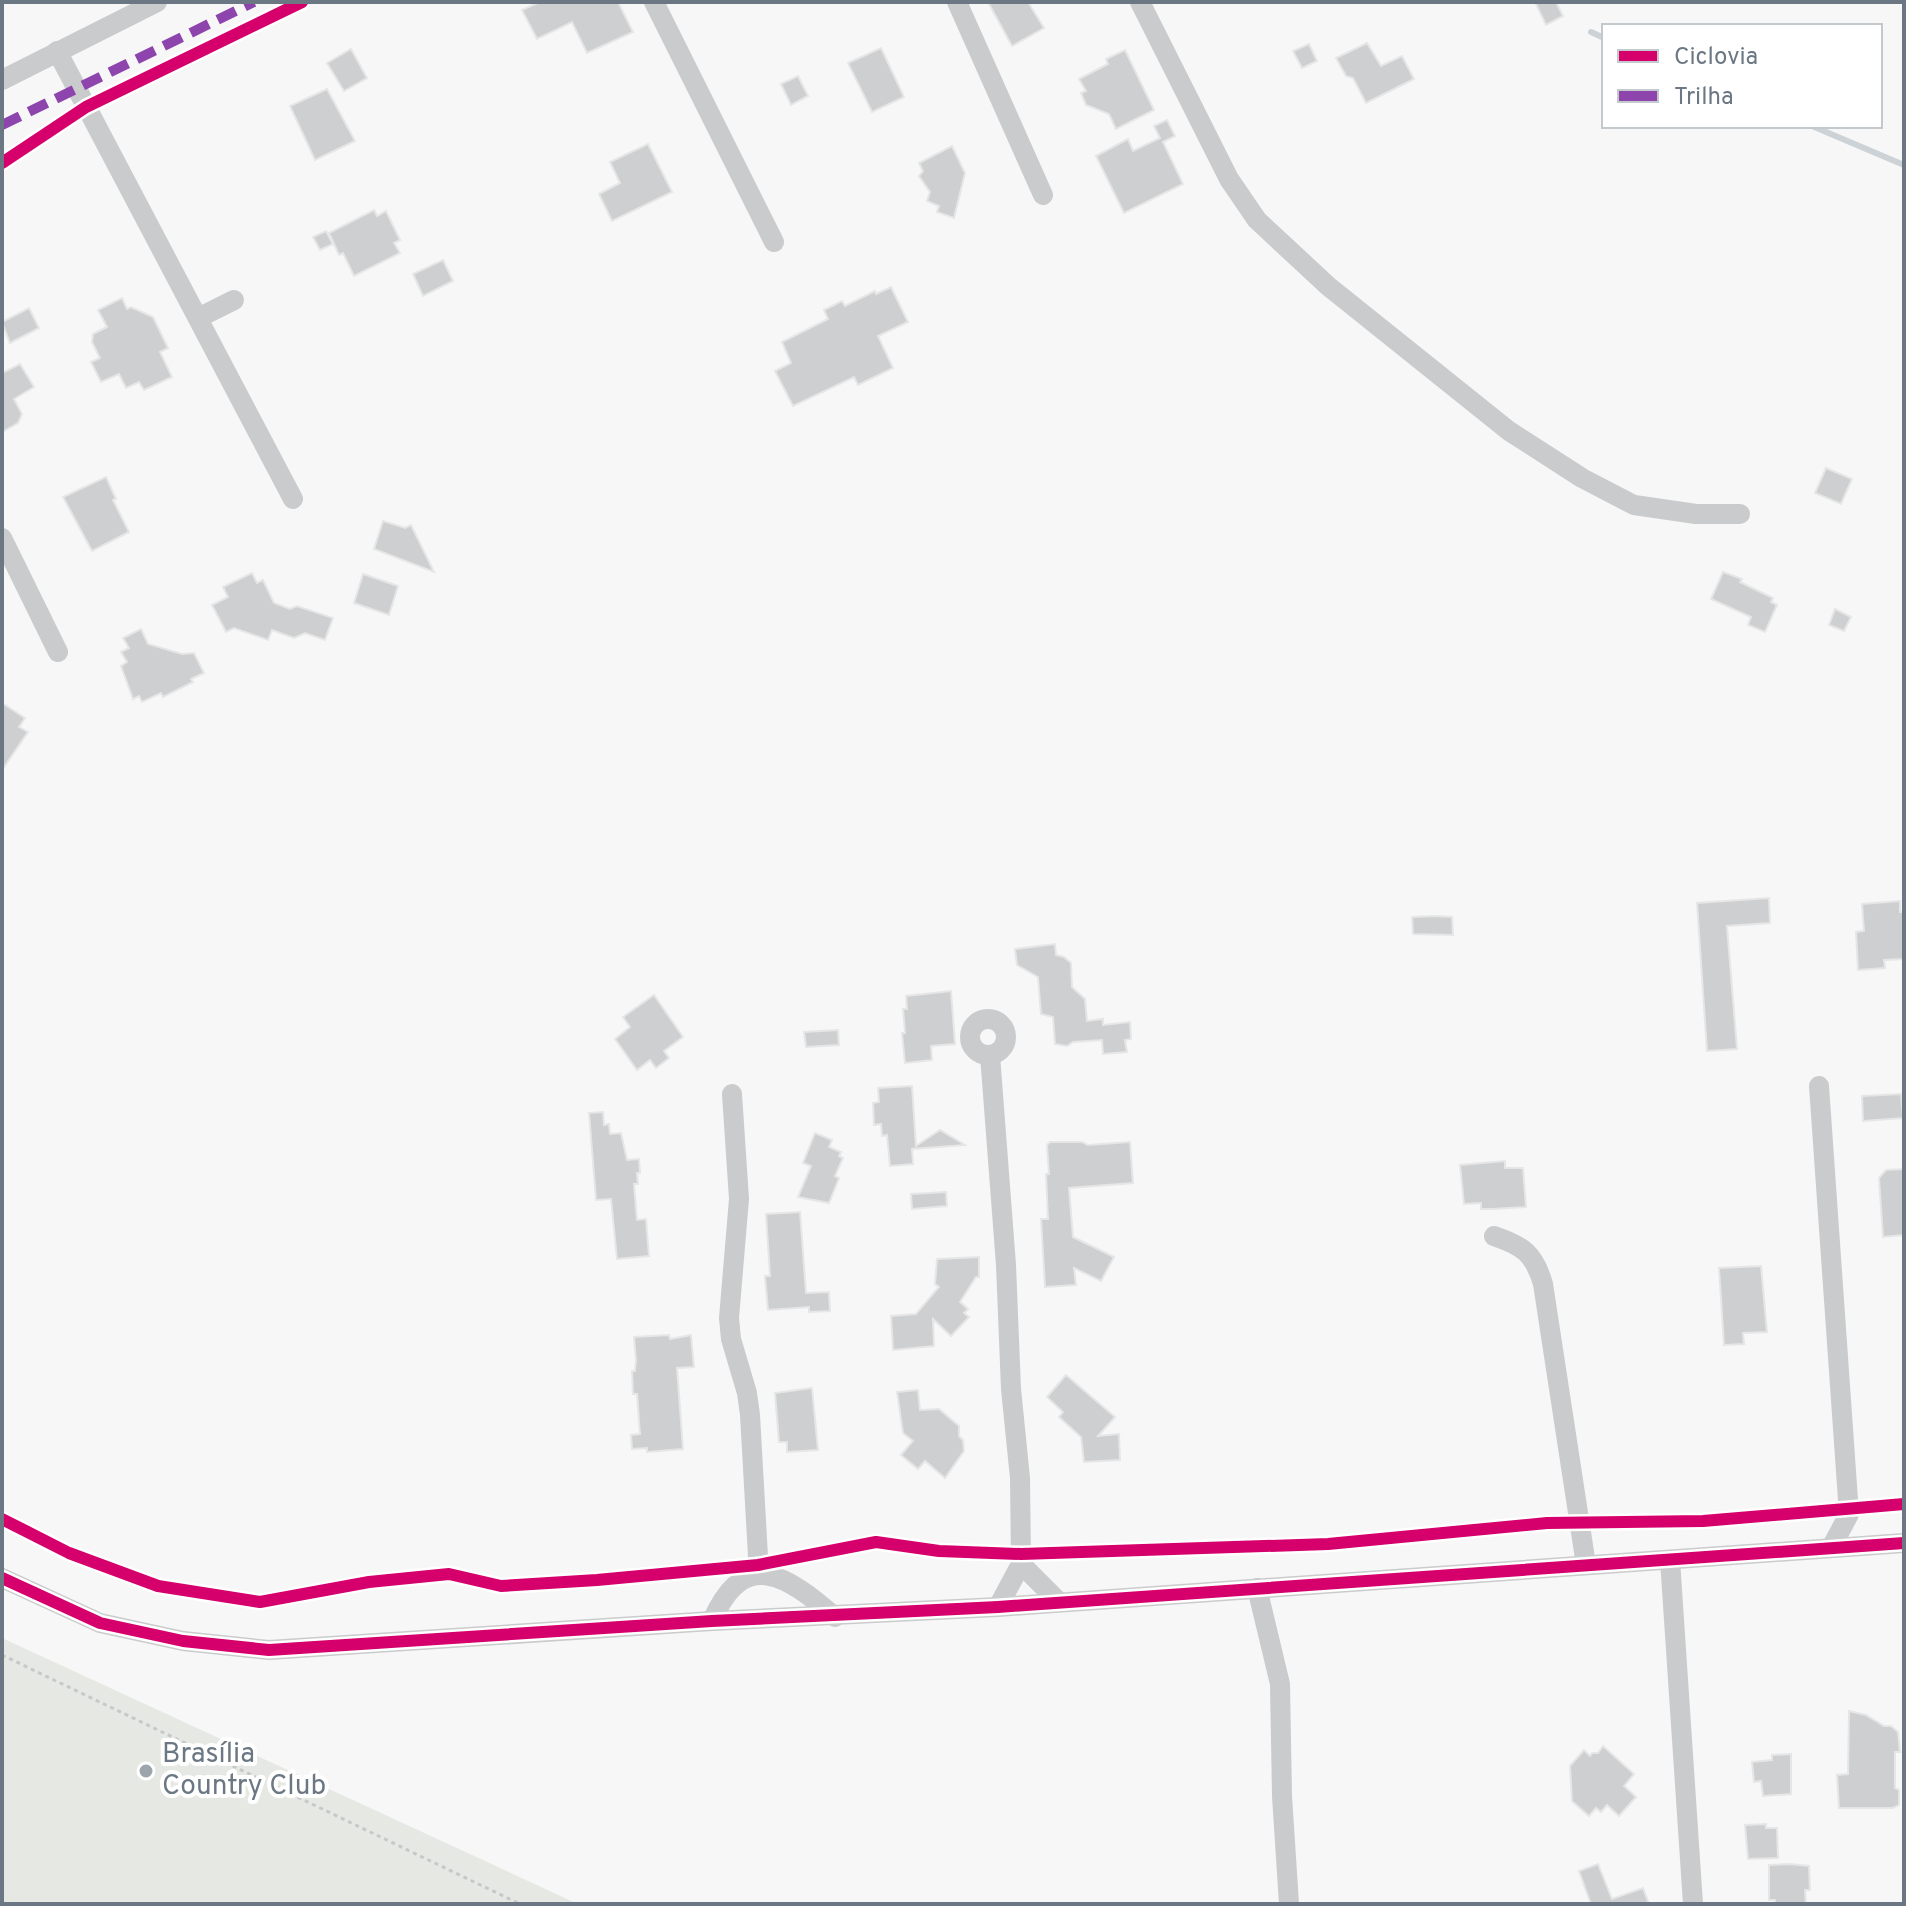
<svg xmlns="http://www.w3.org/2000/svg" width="1906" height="1906" font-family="Overpass,sans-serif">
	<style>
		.green { fill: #e6e8e4 }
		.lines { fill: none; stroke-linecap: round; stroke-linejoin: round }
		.stream { stroke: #ccd2d5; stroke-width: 6 }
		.building { fill: #cecfd0; stroke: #e6e6e6; stroke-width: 2 }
		.path { stroke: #c7c8c9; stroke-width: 3; stroke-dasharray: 4 4; stroke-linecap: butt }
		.minor { stroke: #cacbcc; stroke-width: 20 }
		.quiet { stroke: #8e44ad; stroke-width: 10; stroke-dasharray: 20 10; stroke-linecap: butt }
		.cycleway-casing { stroke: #fff; stroke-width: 17 }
		.cycleway { stroke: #d6006c; stroke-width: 12 }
		.poi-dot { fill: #9ca4ac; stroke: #fff; stroke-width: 3 }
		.labels { text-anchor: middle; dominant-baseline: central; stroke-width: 8; stroke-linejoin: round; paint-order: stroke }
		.poi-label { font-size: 28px; fill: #6b7783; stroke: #fff; text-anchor: start }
	</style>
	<rect width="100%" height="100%" fill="#f7f7f7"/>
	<path class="green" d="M 2,1638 L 578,1904 L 2,1904 Z"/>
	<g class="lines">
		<g class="stream">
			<path d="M 1591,32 L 1604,38"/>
			<path d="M 1812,126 L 1904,165"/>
		</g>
	</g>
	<g class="building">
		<path d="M 540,2 L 618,2 L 633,32 L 587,53 L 572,22 L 537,39 L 522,10 Z"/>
		<path d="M 988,2 L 1028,2 L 1044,28 L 1012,46 Z"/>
		<path d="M 1535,2 L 1556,2 L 1563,16 L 1546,25 Z"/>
		<path d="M 1367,43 L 1381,66 L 1402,56 L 1414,79 L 1366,103 L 1353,78 L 1346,76 L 1336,58 Z"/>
		<path d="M 1309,44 L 1317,61 L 1302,68 L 1293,51 Z"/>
		<path d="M 881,48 L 904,97 L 872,112 L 848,63 Z"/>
		<path d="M 351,49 L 367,78 L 344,91 L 327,63 Z"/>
		<path d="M 1125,50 L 1154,110 L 1116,129 L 1109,114 L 1086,105 L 1081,93 L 1086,91 L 1079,79 L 1108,64 L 1106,59 Z"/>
		<path d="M 798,76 L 808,96 L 791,105 L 781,84 Z"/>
		<path d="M 327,89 L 355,141 L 315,160 L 290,106 Z"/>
		<path d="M 1167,120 L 1175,136 L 1163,142 L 1183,184 L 1124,213 L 1096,156 L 1128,139 L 1133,151 L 1160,138 L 1154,126 Z"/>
		<path d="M 648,144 L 672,192 L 612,221 L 599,194 L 620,183 L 610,162 Z"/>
		<path d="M 952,146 L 965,173 L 954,218 L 937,212 L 939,206 L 927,201 L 930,192 L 919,176 L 923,171 L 919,163 Z"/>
		<path d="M 374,210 L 377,216 L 386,211 L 400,240 L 394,243 L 400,253 L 354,276 L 343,253 L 339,255 L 329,233 Z"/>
		<path d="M 326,231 L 333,244 L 320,250 L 313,237 Z"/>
		<path d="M 443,260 L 453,281 L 423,296 L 413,274 Z"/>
		<path d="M 891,287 L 908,322 L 878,336 L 893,368 L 858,385 L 854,377 L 793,406 L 775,371 L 791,363 L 782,342 L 828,319 L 824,310 L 842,301 L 845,306 L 875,291 L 876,294 Z"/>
		<path d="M 122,298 L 127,309 L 131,307 L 153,317 L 168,348 L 160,352 L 172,377 L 144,390 L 139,382 L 126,388 L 119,374 L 101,382 L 91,362 L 100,358 L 92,342 L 93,334 L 107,327 L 98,310 Z"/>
		<path d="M 29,308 L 39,328 L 10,343 L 2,322 Z"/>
		<path d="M 20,364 L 34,387 L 14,399 L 22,414 L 18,423 L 2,432 L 2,373 Z"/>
		<path d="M 1826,468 L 1852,479 L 1841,504 L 1815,493 Z"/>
		<path d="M 106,477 L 116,499 L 113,500 L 129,532 L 92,551 L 63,497 Z"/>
		<path d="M 383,521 L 405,528 L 411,525 L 434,572 L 374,549 Z"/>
		<path d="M 1723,572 L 1742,579 L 1740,582 L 1773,598 L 1771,602 L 1777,605 L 1765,632 L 1748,625 L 1751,617 L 1711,599 Z"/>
		<path d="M 252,573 L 257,583 L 263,580 L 274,603 L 290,609 L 297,606 L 333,618 L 325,640 L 305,633 L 294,638 L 272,630 L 268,640 L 234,628 L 226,632 L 212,605 L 228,597 L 223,587 Z"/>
		<path d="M 363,574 L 398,586 L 389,615 L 354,603 Z"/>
		<path d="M 1835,609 L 1851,617 L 1844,631 L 1829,625 Z"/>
		<path d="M 141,629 L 148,644 L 182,654 L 194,653 L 204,673 L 191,679 L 193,682 L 163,697 L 161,693 L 142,702 L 139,696 L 133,699 L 121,666 L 127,662 L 121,652 L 129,648 L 123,638 Z"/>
		<path d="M 2,703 L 25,718 L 19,727 L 28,732 L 2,770 Z"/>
		<path d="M 1769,898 L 1770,923 L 1727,926 L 1737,1049 L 1707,1051 L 1697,903 Z"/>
		<path d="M 1900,901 L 1900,912 L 1904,912 L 1904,959 L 1884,960 L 1885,968 L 1858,970 L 1856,932 L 1864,931 L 1862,904 Z"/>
		<path d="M 1435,916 L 1452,917 L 1453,935 L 1413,934 L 1412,917 Z"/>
		<path d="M 1055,944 L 1056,955 L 1064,957 L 1071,963 L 1072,987 L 1085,999 L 1087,1021 L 1103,1019 L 1103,1025 L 1130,1022 L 1131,1039 L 1125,1040 L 1127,1052 L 1103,1054 L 1102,1040 L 1073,1042 L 1067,1046 L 1055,1044 L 1053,1017 L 1041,1014 L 1038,977 L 1017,965 L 1015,949 Z"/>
		<path d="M 951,991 L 955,1044 L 931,1046 L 932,1060 L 905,1063 L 902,1033 L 905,1033 L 903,1009 L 907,1009 L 906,996 Z"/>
		<path d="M 654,995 L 683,1037 L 664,1051 L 669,1058 L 656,1068 L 650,1060 L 637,1070 L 615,1039 L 630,1027 L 623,1017 Z"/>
		<path d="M 838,1030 L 839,1045 L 806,1047 L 804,1032 Z"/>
		<path d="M 912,1086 L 916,1146 L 940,1130 L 965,1145 L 912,1149 L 913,1164 L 890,1166 L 887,1135 L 882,1136 L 881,1124 L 874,1125 L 873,1103 L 879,1102 L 878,1088 Z"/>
		<path d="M 1901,1094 L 1903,1118 L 1863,1121 L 1862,1096 Z"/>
		<path d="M 603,1112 L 604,1125 L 609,1124 L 610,1134 L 621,1133 L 627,1160 L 639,1159 L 640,1173 L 637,1173 L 638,1184 L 634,1184 L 637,1220 L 646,1219 L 649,1256 L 617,1259 L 611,1199 L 596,1200 L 589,1113 Z"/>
		<path d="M 815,1133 L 832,1140 L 829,1147 L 841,1152 L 839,1156 L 843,1158 L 835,1176 L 839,1178 L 829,1203 L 798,1197 L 811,1166 L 803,1163 Z"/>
		<path d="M 1050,1142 L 1082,1142 L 1088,1145 L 1130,1142 L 1133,1183 L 1069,1188 L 1073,1237 L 1114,1257 L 1101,1281 L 1074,1268 L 1076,1285 L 1045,1287 L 1041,1219 L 1048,1219 L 1046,1174 L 1049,1174 L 1047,1145 Z"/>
		<path d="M 1505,1161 L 1505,1168 L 1523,1168 L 1526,1207 L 1492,1209 L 1481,1209 L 1481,1203 L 1464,1204 L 1460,1165 Z"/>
		<path d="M 1904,1169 L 1904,1235 L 1883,1237 L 1879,1178 L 1886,1170 Z"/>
		<path d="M 946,1192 L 947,1206 L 912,1209 L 911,1194 Z"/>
		<path d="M 800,1212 L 806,1293 L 829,1292 L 830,1311 L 809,1312 L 809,1307 L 768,1310 L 765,1276 L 770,1276 L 766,1214 Z"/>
		<path d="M 979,1257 L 979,1277 L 976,1277 L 960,1302 L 968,1309 L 964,1313 L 969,1317 L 951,1336 L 933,1319 L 934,1346 L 893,1350 L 891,1316 L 916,1314 L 939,1287 L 935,1284 L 937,1259 Z"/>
		<path d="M 1761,1266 L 1767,1332 L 1743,1333 L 1744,1344 L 1724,1345 L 1719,1268 Z"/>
		<path d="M 669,1335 L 670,1339 L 691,1335 L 694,1367 L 677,1368 L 683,1449 L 647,1452 L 647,1448 L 632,1449 L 631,1435 L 640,1434 L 637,1394 L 633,1394 L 632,1371 L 635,1371 L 636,1360 L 634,1337 Z"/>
		<path d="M 1066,1375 L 1115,1417 L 1098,1436 L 1119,1434 L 1120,1460 L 1084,1462 L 1081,1437 L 1059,1417 L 1063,1412 L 1047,1397 Z"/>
		<path d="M 812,1388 L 818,1450 L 787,1452 L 787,1442 L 779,1442 L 775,1393 Z"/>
		<path d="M 918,1390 L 920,1410 L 939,1409 L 959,1426 L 959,1436 L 963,1440 L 964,1451 L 945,1478 L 925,1461 L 918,1469 L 901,1455 L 913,1441 L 903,1433 L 897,1392 Z"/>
		<path d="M 1849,1711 L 1866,1715 L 1884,1726 L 1891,1726 L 1898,1732 L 1900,1752 L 1895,1752 L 1895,1788 L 1899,1790 L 1899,1805 L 1893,1808 L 1839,1808 L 1837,1775 L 1848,1774 Z"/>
		<path d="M 1603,1746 L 1634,1774 L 1624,1786 L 1636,1797 L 1619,1816 L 1607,1805 L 1601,1812 L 1596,1808 L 1589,1816 L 1572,1801 L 1570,1766 L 1584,1750 L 1590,1756 L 1592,1753 L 1598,1753 Z"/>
		<path d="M 1791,1754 L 1791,1794 L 1763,1796 L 1761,1781 L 1754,1782 L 1752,1762 L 1772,1760 L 1772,1755 Z"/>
		<path d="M 1766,1824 L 1766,1828 L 1777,1828 L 1778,1858 L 1748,1859 L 1745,1825 Z"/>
		<path d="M 1598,1864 L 1612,1899 L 1643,1888 L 1649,1904 L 1591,1904 L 1579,1871 Z"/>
		<path d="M 1789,1864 L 1809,1866 L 1810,1890 L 1805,1890 L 1806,1904 L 1775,1904 L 1775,1900 L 1769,1900 L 1769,1865 Z"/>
	</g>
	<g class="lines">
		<path class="path" d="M 2,1655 L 520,1904"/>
		<g class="minor">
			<path d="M 654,2 L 774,242"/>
			<path d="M 957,2 L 1043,195"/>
			<path d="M 1140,2 L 1229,179 L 1257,220 L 1328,286 L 1509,431 L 1582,478 L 1634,505 L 1696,514 L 1740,514"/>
			<path d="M 57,51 L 293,499"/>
			<path d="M 2,80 L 157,2"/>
			<path d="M 200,317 L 234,300"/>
			<path d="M 2,538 L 58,652"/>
			<circle cx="988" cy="1037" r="18"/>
			<path d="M 990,1055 L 1006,1265 L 1011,1389 L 1020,1478 L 1021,1564 L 998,1607"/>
			<path d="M 1819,1086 L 1849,1514 L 1831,1548"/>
			<path d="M 732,1094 L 739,1199 L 729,1318 L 731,1339 L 747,1393 L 750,1415 L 759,1574"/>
			<path d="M 1494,1236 C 1523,1246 1534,1253 1543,1284 L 1586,1565"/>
			<path d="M 1670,1560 L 1693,1904"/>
			<path d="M 1021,1564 L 1059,1602"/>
			<path d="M 2,1578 L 100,1623 L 183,1641 L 269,1650 L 712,1621 L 998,1607 L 1904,1543"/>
			<path d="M 1257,1588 L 1280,1684 L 1282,1796 L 1289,1904"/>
			<path d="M 712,1621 C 744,1546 788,1576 835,1617"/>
		</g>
		<path class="quiet" d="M 2,125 L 254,2"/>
		<g class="cycleway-casing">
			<g id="cycleway">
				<path d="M 2,163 L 86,107 L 302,2"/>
				<path d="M 2,1519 L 69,1553 L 158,1586 L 260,1602 L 369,1582 L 449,1574 L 501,1586 L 597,1580 L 758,1565 L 876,1542 L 939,1551 L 1021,1554 L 1328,1544 L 1547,1523 L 1703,1521 L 1904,1504"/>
				<path d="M 2,1578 L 100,1623 L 183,1641 L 269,1650 L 712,1621 L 998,1607 L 1904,1543"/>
			</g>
		</g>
		<use href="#cycleway" class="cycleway"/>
	</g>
	<circle class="poi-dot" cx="146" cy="1771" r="8"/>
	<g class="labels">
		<g class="poi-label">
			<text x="162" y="1755">Brasília<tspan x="162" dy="32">Country Club</tspan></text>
		</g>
	</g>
	<rect width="1906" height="1906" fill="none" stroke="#6b7783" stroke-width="8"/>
	<rect x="1602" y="24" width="280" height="104" fill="#ffffff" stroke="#c4c9cd" stroke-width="2"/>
	<rect x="1618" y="50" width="40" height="12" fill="#d6006c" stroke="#c4c9cd" stroke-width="2"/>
	<text x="1674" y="64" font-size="24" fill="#6b7783">Ciclovia</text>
	<rect x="1618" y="90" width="40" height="12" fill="#8e44ad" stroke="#c4c9cd" stroke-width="2"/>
	<text x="1674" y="104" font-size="24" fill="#6b7783">Trilha</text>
</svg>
